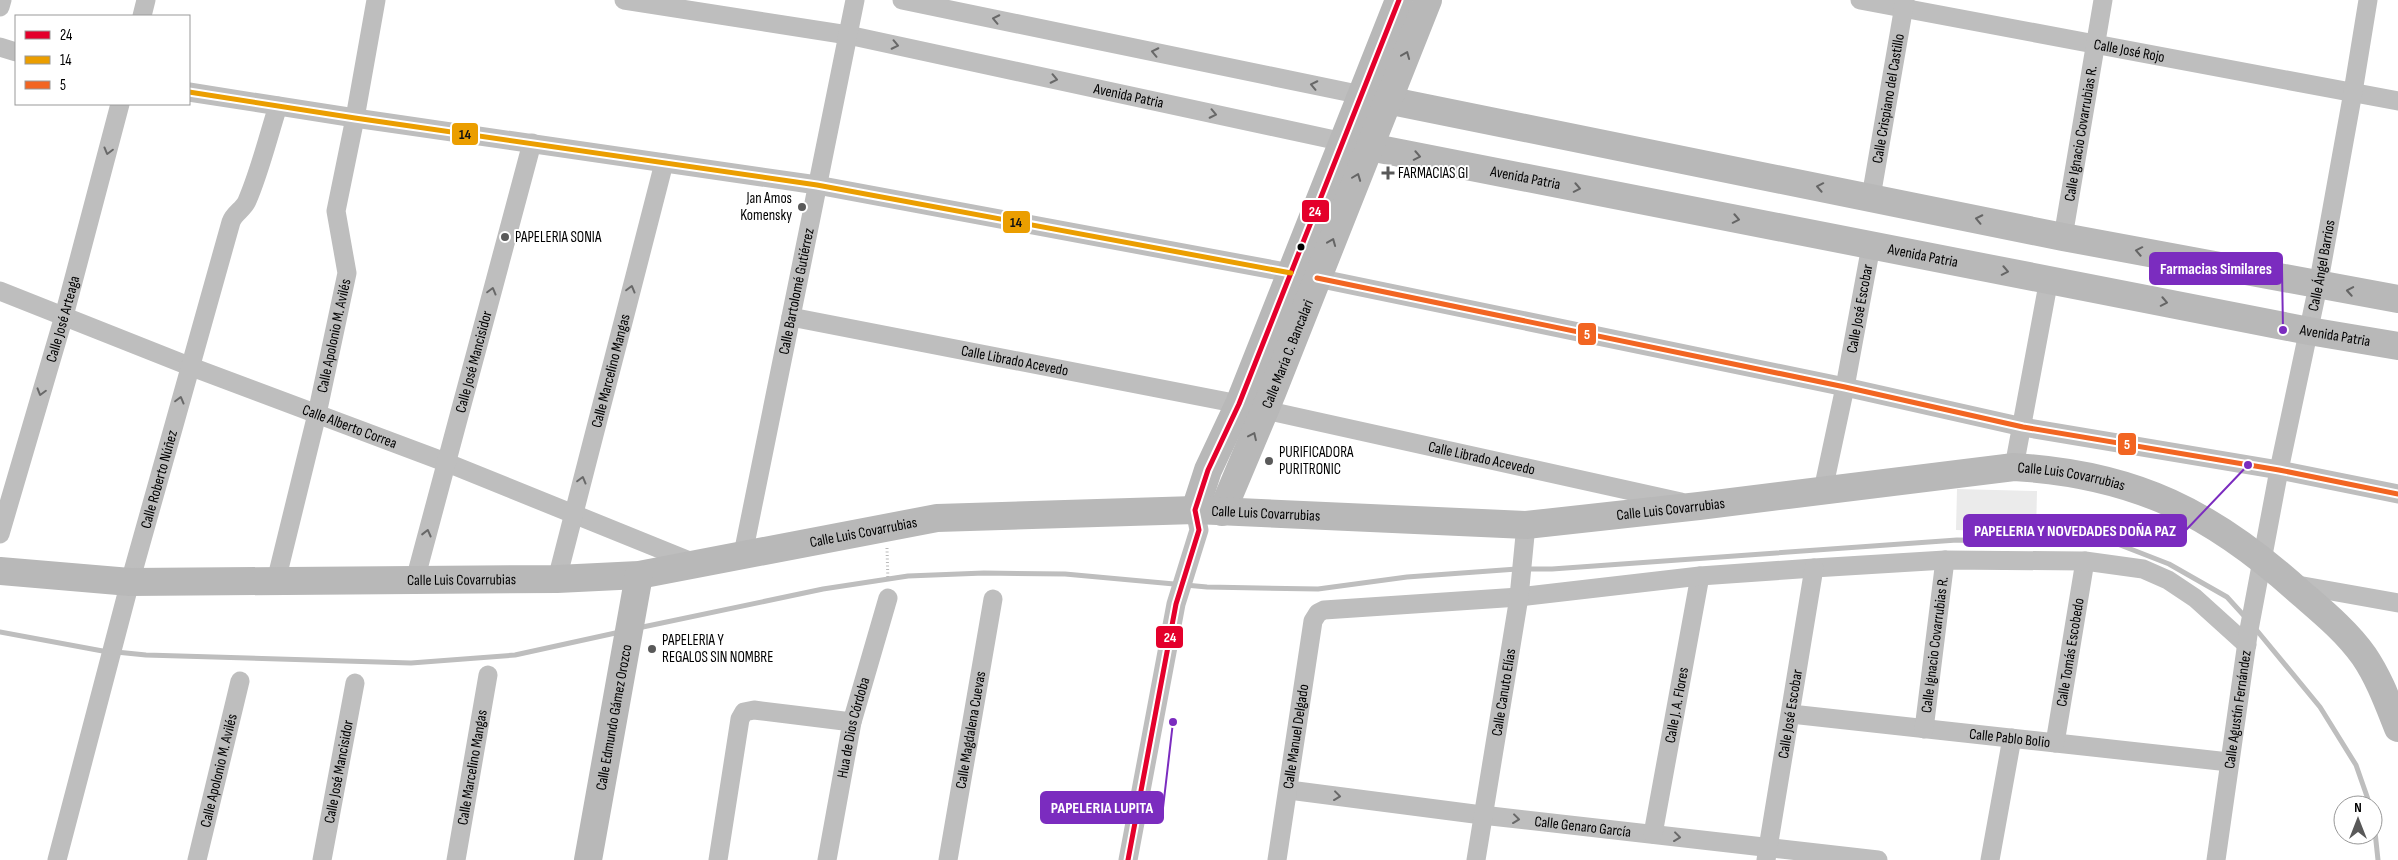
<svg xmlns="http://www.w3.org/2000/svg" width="2398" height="860" font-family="'Sofia Sans Condensed',sans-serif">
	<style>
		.green { fill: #ebebeb }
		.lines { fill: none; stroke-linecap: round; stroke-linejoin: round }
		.stream { stroke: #bebebe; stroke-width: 5 }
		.path { stroke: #b9b9b9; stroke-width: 3; stroke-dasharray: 1 2.5; stroke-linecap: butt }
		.street { stroke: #bebebe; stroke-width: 19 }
		.secondary { stroke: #b8b8b8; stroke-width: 28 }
		.bus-1-casing { stroke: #fff; stroke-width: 9 }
		.bus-2-casing { stroke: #fff; stroke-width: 9 }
		.bus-3-casing { stroke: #fff; stroke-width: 9 }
		.bus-1 { stroke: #e4002b; stroke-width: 5 }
		.bus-2 { stroke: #eb9e00; stroke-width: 5 }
		.bus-3 { stroke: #f26522; stroke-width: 5 }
		.oneway { stroke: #686868 }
		.oneway2 { stroke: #656565 }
		.poi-dot { fill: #595959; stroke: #fff; stroke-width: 2 }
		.bus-dot { fill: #000; stroke: #fff; stroke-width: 2 }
		.labels { text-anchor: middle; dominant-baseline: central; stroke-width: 4; stroke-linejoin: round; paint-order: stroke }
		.street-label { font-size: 15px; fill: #000; stroke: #fff }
		.poi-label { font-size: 15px; fill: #000; stroke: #fff; text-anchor: start }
		.leader { fill: none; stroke: #7b2cbf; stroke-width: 2 }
		.callout-dot { fill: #7b2cbf; stroke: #fff; stroke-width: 2 }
		.callout { fill: #7b2cbf; stroke: #7b2cbf; stroke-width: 2 }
		.callout-label { font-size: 16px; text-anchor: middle; font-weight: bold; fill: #fff }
		.line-badge { stroke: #fff; stroke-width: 2 }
		.badge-label { font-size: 14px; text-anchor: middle; font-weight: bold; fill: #fff }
		.pale-badge-label { font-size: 14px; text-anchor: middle; font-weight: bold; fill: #111 }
	</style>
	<rect width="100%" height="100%" fill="#fff"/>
	<path class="green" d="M 1957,489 L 2037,491 L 2036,533 L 1956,530 Z"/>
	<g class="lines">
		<g class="stream">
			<path d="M 1526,569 L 1552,569 L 1957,540 L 2115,543 L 2169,564 L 2227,597 L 2247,619"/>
			<path d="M 2254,627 L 2320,707 L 2356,765 L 2370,805"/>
			<path d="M 638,628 L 823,589 L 908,576 L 984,573 L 1065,574 L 1207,587 L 1318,589 L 1407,577 L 1517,569"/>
			<path d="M 0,632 L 108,652"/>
			<path d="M 116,652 L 146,655 L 411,663 L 515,655 L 620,632"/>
			<path d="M 2373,813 L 2378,860"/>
		</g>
		<path class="path" d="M 887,548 L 888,582"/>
		<g class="street">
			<path id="s1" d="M 624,0 L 848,35 L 1344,142"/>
			<path d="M 902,0 L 1362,95"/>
			<path id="s2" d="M 1860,0 L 2398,101"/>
			<path d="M 0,7 L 2,0"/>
			<path d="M 142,16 L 146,0"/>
			<path d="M 0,47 L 16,52"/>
			<path d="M 189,92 L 355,118 L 817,185 L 1291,273"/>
			<path id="s3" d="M 1871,197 L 1905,0"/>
			<path id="s4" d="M 2063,237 L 2103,0"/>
			<path d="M 1317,278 L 1845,387 L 2023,427 L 2279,470 L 2398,494"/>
			<path id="s5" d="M 0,291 L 189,366 L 445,462 L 697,564"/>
			<path id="s6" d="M 791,317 L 1239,404"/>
			<path id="s7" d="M 1265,410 L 1681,502"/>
			<path d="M 2014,467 L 2049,279"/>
			<path id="s8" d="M 1823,490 L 1845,387 L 1871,246"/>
			<path id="s9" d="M 0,534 L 64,316 L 120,104"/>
			<path id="s10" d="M 743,554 L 855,0"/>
			<path id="s11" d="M 557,579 L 664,163"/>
			<path id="s12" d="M 415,580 L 532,143"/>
			<path id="s13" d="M 276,581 L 317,414 L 347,273 L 336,211 L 355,118 L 376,0"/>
			<path d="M 2292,584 L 2398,603"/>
			<path id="s14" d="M 1791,714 L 2229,762"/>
			<path id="s15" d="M 1924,729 L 1945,560"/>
			<path id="s16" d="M 2055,743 L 2085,561"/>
			<path id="s17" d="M 1289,790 L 1482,815 L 1878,860"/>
			<path id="s18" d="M 1653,834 L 1700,576"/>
			<path id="s19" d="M 57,860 L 130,582 L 231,222 C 234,213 243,210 247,201 C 260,171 268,137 278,106"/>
			<path id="s20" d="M 197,860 L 240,681"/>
			<path id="s21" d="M 322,860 L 355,683"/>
			<path id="s22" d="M 456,860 L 488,675"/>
			<path d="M 718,860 L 740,719 L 744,712 L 754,710 L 852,722"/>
			<path id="s23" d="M 827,860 L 852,722 L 888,598"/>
			<path id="s24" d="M 948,860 L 993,599"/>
			<path d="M 1128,860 L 1176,604 L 1199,530 L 1195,510"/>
			<path id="s25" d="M 1277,860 L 1313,621 L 1318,613 L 1324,610 L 1519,597 L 1700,576 L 1814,568 L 1945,560 L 2085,561 L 2143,569 L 2168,580 L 2195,598 L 2247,645"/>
			<path id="s26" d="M 1476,860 L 1519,597 L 1526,525"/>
			<path id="s27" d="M 1766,860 L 1814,568"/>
			<path d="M 1990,860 L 2012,738"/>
			<path id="s28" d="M 2216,860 L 2248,635 L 2279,470 L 2318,286 L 2353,92 L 2368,0"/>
		</g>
		<g class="secondary">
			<path d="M 1362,95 L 2063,237 L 2398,299"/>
			<path id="s29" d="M 1344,142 L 2309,331 L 2398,346"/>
			<path d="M 1195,510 L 1208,470 L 1239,404 L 1399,0"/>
			<path id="s30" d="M 1222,512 L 1272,393 L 1428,0"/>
			<path id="s31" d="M 0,571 L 130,582 L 557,579 L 639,575 L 937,518 L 1195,510 L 1526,525 L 1699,506 L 2014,467 C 2135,474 2213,513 2302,594 C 2324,613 2347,632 2364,656 C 2379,678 2388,703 2398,728"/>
			<path id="s32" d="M 588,860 L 639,575"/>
		</g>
		<g class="bus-1-casing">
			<path id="bus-1" d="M 1128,860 L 1176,604 L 1199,530 L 1195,510 L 1208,470 L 1239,404 L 1399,0"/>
		</g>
		<g class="bus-2-casing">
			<path id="bus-2" d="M 189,92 L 355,118 L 817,185 L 1291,273"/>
		</g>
		<g class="bus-3-casing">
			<path id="bus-3" d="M 1317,278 L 1845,387 L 2023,427 L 2279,470 L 2398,494"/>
		</g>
		<use href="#bus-1" class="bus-1"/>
		<use href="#bus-2" class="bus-2"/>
		<use href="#bus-3" class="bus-3"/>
	</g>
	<defs><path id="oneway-chevron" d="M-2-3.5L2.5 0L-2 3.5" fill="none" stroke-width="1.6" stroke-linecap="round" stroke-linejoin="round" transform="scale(1.25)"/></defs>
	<g class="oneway">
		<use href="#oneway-chevron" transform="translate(996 19) rotate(-168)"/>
		<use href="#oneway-chevron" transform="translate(895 45) rotate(12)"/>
		<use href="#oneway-chevron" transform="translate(1155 52) rotate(-168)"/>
		<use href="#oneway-chevron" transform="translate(1054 79) rotate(12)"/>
		<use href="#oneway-chevron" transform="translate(1314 85) rotate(-168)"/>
		<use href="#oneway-chevron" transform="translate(1213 114) rotate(12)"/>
		<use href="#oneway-chevron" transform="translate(108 151) rotate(105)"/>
		<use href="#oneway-chevron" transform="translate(631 289) rotate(-75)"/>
		<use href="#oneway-chevron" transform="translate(492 291) rotate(-75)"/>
		<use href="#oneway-chevron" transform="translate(41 392) rotate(106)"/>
		<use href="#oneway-chevron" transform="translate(180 400) rotate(-75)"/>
		<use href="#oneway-chevron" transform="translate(582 480) rotate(-75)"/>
		<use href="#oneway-chevron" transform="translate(427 533) rotate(-76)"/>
		<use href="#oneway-chevron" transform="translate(1337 796) rotate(7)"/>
		<use href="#oneway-chevron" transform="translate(1516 819) rotate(7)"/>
		<use href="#oneway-chevron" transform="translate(1677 837) rotate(7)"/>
	</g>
	<g class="oneway2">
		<use href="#oneway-chevron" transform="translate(1406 55) rotate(-68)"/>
		<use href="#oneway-chevron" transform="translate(1417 156) rotate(11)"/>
		<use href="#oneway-chevron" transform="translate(1357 177) rotate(-69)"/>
		<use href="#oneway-chevron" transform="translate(1820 187) rotate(-169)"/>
		<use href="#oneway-chevron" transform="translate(1577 188) rotate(11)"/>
		<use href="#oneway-chevron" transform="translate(1736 219) rotate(11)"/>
		<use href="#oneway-chevron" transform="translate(1979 219) rotate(-168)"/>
		<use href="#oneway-chevron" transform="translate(1332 242) rotate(-68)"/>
		<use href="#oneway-chevron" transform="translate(2139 251) rotate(-169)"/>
		<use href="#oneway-chevron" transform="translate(2005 271) rotate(11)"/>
		<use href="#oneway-chevron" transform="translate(2350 291) rotate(-170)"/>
		<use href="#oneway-chevron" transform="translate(2164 302) rotate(11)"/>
		<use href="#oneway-chevron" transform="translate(1253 436) rotate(-65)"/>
	</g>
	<g class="poi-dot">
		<path d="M1385.5 165.5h5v5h5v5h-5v5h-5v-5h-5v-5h5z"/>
		<circle cx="802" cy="207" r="5"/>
		<circle cx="505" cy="237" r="5"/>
		<circle cx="1269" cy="461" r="5"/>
		<circle cx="652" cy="649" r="5"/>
	</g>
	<circle class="bus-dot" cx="1301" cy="247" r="4.5"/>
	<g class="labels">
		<g class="street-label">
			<text stroke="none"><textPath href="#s2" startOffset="274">Calle José Rojo</textPath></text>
			<text stroke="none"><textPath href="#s1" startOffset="514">Avenida Patria</textPath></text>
			<text stroke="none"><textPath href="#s3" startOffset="100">Calle Crispiano del Castillo</textPath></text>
			<text stroke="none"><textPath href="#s4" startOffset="105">Calle Ignacio Covarrubias R.</textPath></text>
			<text stroke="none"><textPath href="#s29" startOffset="185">Avenida Patria</textPath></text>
			<text stroke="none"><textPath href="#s29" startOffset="590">Avenida Patria</textPath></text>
			<text stroke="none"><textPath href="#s28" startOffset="604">Calle Ángel Barrios</textPath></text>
			<text stroke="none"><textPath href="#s10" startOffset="268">Calle Bartolomé Gutiérrez</textPath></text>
			<text stroke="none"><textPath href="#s8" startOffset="185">Calle José Escobar</textPath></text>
			<text stroke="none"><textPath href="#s9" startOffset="224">Calle José Arteaga</textPath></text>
			<text stroke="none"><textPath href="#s29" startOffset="1010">Avenida Patria</textPath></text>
			<text stroke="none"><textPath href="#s13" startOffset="252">Calle Apolonio M. Avilés</textPath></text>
			<text stroke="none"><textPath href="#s30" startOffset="171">Calle María C. Bancalari</textPath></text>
			<text stroke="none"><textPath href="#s6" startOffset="228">Calle Librado Acevedo</textPath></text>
			<text stroke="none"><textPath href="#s12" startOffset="226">Calle José Mancisidor</textPath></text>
			<text stroke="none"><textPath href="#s11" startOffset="215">Calle Marcelino Mangas</textPath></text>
			<text stroke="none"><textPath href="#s5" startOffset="375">Calle Alberto Correa</textPath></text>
			<text stroke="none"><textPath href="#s7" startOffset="222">Calle Librado Acevedo</textPath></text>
			<text stroke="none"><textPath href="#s31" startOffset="2082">Calle Luis Covarrubias</textPath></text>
			<text stroke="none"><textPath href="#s19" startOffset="394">Calle Roberto Núñez</textPath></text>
			<text stroke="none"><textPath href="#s31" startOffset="1678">Calle Luis Covarrubias</textPath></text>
			<text stroke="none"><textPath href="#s31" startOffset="1272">Calle Luis Covarrubias</textPath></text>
			<text stroke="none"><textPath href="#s31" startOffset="868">Calle Luis Covarrubias</textPath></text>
			<text stroke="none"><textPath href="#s31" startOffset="462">Calle Luis Covarrubias</textPath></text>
			<text stroke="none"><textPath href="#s15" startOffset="85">Calle Ignacio Covarrubias R.</textPath></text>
			<text stroke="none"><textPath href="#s16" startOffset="92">Calle Tomás Escobedo</textPath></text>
			<text stroke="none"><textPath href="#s26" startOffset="170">Calle Canuto Elías</textPath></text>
			<text stroke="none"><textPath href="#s18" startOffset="131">Calle J. A. Flores</textPath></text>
			<text stroke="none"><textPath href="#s28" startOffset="152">Calle Agustín Fernández</textPath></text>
			<text stroke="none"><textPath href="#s27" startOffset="148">Calle José Escobar</textPath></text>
			<text stroke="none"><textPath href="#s32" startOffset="145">Calle Edmundo Gámez Orozco</textPath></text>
			<text stroke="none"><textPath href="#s23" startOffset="135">Hua de Dios Córdoba</textPath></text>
			<text stroke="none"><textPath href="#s24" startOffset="132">Calle Magdalena Cuevas</textPath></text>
			<text stroke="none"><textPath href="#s25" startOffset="125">Calle Manuel Delgado</textPath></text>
			<text stroke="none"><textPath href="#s14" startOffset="220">Calle Pablo Bolio</textPath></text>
			<text stroke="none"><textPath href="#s22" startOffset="94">Calle Marcelino Mangas</textPath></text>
			<text stroke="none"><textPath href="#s20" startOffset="92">Calle Apolonio M. Avilés</textPath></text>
			<text stroke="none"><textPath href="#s21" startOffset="90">Calle José Mancisidor</textPath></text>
			<text stroke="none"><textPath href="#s17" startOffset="296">Calle Genaro García</textPath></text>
		</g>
		<g class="poi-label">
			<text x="1398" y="173">FARMACIAS GI</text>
			<text x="792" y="198" text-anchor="end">Jan Amos<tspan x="792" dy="17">Komensky</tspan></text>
			<text x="515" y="237">PAPELERIA SONIA</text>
			<text x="1279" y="452">PURIFICADORA<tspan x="1279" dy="17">PURITRONIC</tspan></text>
			<text x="662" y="640">PAPELERIA Y<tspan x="662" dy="17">REGALOS SIN NOMBRE</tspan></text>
		</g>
	</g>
	<path class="leader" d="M2283 330L2282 269M2248 465L2186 530M1173 722L1163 808"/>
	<g class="callout-dot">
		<circle cx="2283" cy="330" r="5"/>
		<circle cx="2248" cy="465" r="5"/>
		<circle cx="1173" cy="722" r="5"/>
	</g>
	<g class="callout">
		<rect x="2150" y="253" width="132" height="31" rx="5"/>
		<rect x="1964" y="515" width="222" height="31" rx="5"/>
		<rect x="1041" y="792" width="122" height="31" rx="5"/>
	</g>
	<g class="callout-label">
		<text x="2216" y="274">Farmacias Similares</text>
		<text x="2075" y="536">PAPELERIA Y NOVEDADES DOÑA PAZ</text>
		<text x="1102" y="813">PAPELERIA LUPITA</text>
	</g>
	<g class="line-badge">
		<rect x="451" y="122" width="28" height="24" rx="5" fill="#eb9e00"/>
		<rect x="1301" y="199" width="29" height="24" rx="5" fill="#e4002b"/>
		<rect x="1002" y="210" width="29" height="24" rx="5" fill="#eb9e00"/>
		<rect x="1577" y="322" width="20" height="24" rx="5" fill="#f26522"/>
		<rect x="2117" y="432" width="20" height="24" rx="5" fill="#f26522"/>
		<rect x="1155" y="625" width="29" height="24" rx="5" fill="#e4002b"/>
	</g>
	<g class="badge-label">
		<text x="1315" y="216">24</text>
		<text x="1587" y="339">5</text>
		<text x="2127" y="449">5</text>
		<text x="1170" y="642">24</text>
	</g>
	<g class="pale-badge-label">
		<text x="465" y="139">14</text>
		<text x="1016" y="227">14</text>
	</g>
	<rect x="15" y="15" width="175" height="90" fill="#ffffff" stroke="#999999"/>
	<rect x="25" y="31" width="25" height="8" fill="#e4002b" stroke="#999999"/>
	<text x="60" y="40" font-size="15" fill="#000000">24</text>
	<rect x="25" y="56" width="25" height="8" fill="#eb9e00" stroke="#999999"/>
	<text x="60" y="65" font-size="15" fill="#000000">14</text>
	<rect x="25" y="81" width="25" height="8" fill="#f26522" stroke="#999999"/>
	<text x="60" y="90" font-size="15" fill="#000000">5</text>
	<g transform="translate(2358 820)"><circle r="24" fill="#ffffff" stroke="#999999"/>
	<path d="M0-4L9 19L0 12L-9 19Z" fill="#595959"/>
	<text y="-8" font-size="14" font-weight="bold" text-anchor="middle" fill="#000000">N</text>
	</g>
</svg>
